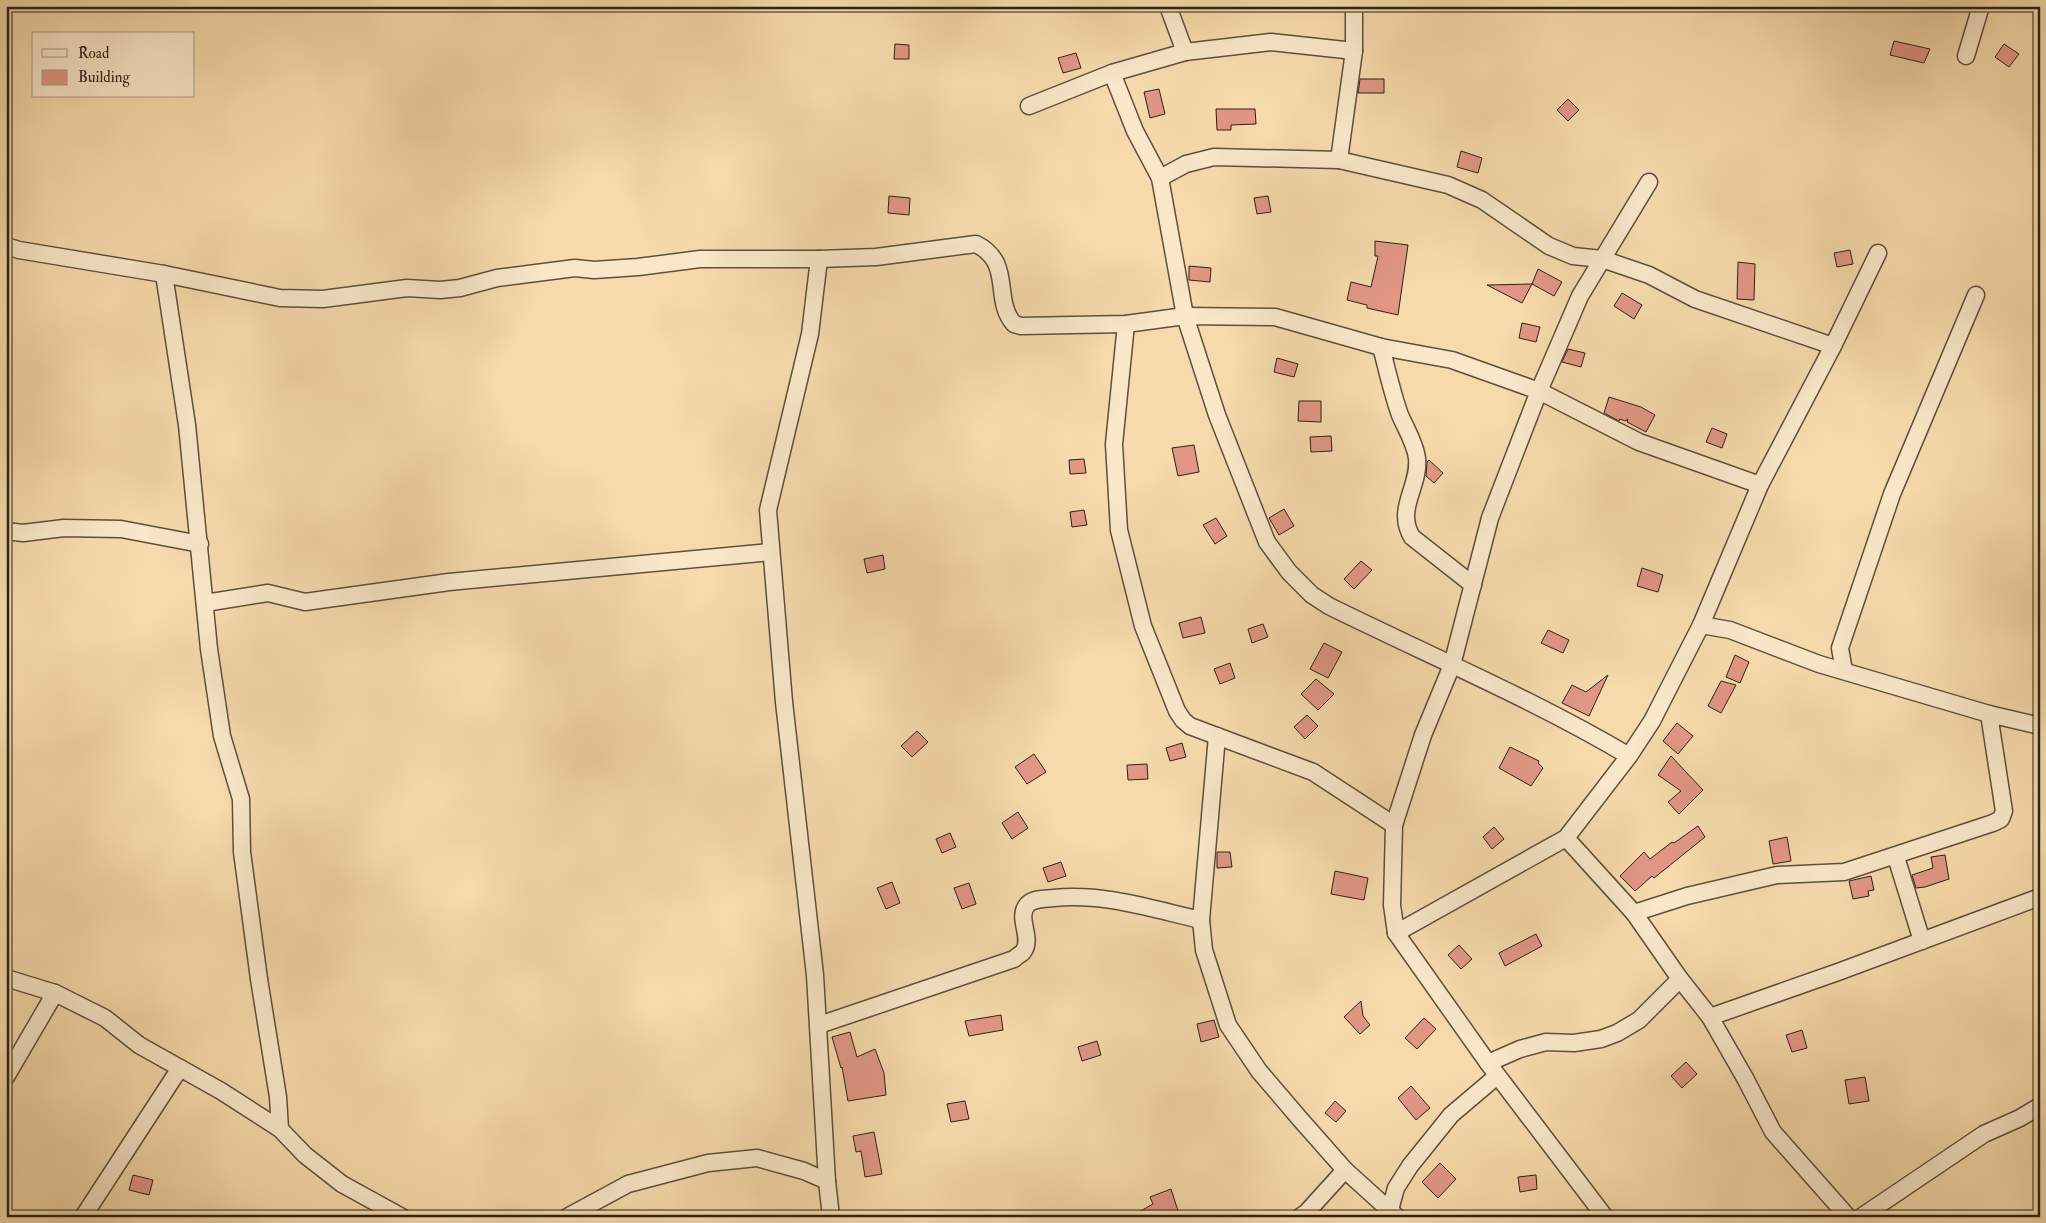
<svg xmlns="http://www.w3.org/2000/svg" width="2046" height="1223" font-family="'IM FELL Double Pica',serif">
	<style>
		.building { fill: #e19784; stroke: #2c2119 }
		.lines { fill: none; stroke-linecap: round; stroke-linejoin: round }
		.minor-casing { stroke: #5e4f3e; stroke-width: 19 }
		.minor { stroke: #f9e7c8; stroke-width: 16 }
	</style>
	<rect width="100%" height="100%" fill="#f6daab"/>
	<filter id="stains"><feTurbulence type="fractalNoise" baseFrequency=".004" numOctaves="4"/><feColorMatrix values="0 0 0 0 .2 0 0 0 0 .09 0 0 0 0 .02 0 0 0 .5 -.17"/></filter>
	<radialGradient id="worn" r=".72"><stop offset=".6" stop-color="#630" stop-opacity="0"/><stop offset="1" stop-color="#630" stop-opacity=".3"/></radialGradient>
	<g class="building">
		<path d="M 1894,41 L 1930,49 L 1924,63 L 1890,55 Z"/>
		<path d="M 895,44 L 909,45 L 909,59 L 894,59 Z"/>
		<path d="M 2004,44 L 2019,54 L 2009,67 L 1995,57 Z"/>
		<path d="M 1076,53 L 1081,68 L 1063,73 L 1058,58 Z"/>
		<path d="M 1360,79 L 1384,79 L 1384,93 L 1358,93 Z"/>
		<path d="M 1159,89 L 1165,114 L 1150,118 L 1144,92 Z"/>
		<path d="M 1568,99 L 1579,110 L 1568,121 L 1557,110 Z"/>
		<path d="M 1216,109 L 1255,109 L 1256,124 L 1231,125 L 1231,130 L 1217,130 Z"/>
		<path d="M 1461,151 L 1482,158 L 1478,173 L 1457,167 Z"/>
		<path d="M 889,196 L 910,198 L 909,215 L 888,213 Z"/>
		<path d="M 1268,196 L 1271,212 L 1257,214 L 1254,198 Z"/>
		<path d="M 1375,241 L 1408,245 L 1398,315 L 1367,308 L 1367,305 L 1347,300 L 1351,282 L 1371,287 L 1378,256 L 1375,256 Z"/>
		<path d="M 1850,250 L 1853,264 L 1837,267 L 1834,253 Z"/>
		<path d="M 1738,262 L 1755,264 L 1754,300 L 1737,299 Z"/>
		<path d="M 1189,266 L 1211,268 L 1210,282 L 1189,280 Z"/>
		<path d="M 1538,269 L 1562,282 L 1554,296 L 1532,284 L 1522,303 L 1487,285 L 1532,284 Z"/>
		<path d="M 1622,293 L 1642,305 L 1634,319 L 1614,306 Z"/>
		<path d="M 1522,323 L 1540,327 L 1536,342 L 1519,338 Z"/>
		<path d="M 1568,349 L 1585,353 L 1581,367 L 1562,362 Z"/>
		<path d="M 1277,358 L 1298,364 L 1294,377 L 1274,372 Z"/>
		<path d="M 1609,397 L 1641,407 L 1655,415 L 1646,432 L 1627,422 L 1628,419 L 1625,421 L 1620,419 L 1619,421 L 1604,413 Z"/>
		<path d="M 1299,401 L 1321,401 L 1321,422 L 1298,421 Z"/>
		<path d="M 1712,428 L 1727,434 L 1722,448 L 1706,442 Z"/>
		<path d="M 1331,436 L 1332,451 L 1311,452 L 1310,437 Z"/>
		<path d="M 1194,445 L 1199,472 L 1178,476 L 1172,448 Z"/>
		<path d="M 1084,459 L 1086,473 L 1070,474 L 1069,460 Z"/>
		<path d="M 1429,460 L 1443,473 L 1434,483 L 1426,476 L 1427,462 Z"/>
		<path d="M 1284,509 L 1294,526 L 1279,535 L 1269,518 Z"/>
		<path d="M 1084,510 L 1087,525 L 1072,527 L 1070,512 Z"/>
		<path d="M 1216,518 L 1227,536 L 1215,544 L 1203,525 Z"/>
		<path d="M 883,555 L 885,569 L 867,573 L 864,559 Z"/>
		<path d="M 1361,561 L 1372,570 L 1354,589 L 1344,579 Z"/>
		<path d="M 1642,568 L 1663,575 L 1658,592 L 1637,586 Z"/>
		<path d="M 1201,617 L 1205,633 L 1183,638 L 1179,623 Z"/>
		<path d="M 1263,624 L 1268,637 L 1252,643 L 1248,629 Z"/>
		<path d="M 1548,630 L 1569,640 L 1563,653 L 1541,643 Z"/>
		<path d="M 1324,643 L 1342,652 L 1328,678 L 1310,669 Z"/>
		<path d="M 1735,655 L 1749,662 L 1740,683 L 1726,677 Z"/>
		<path d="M 1230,663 L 1235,678 L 1220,684 L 1214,669 Z"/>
		<path d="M 1608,675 L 1589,716 L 1562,703 L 1572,685 L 1586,692 Z"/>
		<path d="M 1316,679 L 1334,694 L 1318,710 L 1301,694 Z"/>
		<path d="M 1721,681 L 1736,685 L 1721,713 L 1708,706 Z"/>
		<path d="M 1307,715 L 1318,726 L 1305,739 L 1294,727 Z"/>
		<path d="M 1677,723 L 1693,736 L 1678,754 L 1663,741 Z"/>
		<path d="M 917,731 L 928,742 L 912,757 L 901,746 Z"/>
		<path d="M 1182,743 L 1186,757 L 1170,761 L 1166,748 Z"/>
		<path d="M 1510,747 L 1539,761 L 1538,763 L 1543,768 L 1531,786 L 1499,768 Z"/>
		<path d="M 1034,754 L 1046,772 L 1027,784 L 1015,767 Z"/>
		<path d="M 1671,756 L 1703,790 L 1679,814 L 1668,802 L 1681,791 L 1658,775 Z"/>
		<path d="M 1147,764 L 1148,779 L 1128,780 L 1127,765 Z"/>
		<path d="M 1018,812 L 1028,828 L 1012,839 L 1002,823 Z"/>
		<path d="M 1698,826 L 1705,837 L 1654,878 L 1652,876 L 1635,891 L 1620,876 L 1644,852 L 1650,859 L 1672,842 L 1674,843 Z"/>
		<path d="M 1494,827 L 1504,839 L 1492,849 L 1483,837 Z"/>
		<path d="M 950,833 L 956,847 L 942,853 L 936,839 Z"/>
		<path d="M 1787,837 L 1791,861 L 1773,864 L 1769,841 Z"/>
		<path d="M 1217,852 L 1230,852 L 1232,867 L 1217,868 Z"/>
		<path d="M 1945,855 L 1949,879 L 1925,887 L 1916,888 L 1912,875 L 1933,868 L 1931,857 Z"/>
		<path d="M 1061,862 L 1066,876 L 1048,882 L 1043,868 Z"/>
		<path d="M 1335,871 L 1368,878 L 1364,900 L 1331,894 Z"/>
		<path d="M 1871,876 L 1874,890 L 1868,891 L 1869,896 L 1853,899 L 1849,881 Z"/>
		<path d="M 892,882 L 900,903 L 886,909 L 877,888 Z"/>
		<path d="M 969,883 L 976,904 L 962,909 L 954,888 Z"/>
		<path d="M 1536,934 L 1542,946 L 1505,966 L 1499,953 Z"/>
		<path d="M 1459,945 L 1472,959 L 1461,969 L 1448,955 Z"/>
		<path d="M 1361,1001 L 1363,1016 L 1370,1025 L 1360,1034 L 1344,1017 Z"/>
		<path d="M 1001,1015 L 1003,1030 L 969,1036 L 965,1021 Z"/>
		<path d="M 1424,1018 L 1436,1029 L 1417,1049 L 1405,1038 Z"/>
		<path d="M 1214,1020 L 1219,1037 L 1201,1042 L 1197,1024 Z"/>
		<path d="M 1802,1030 L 1807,1048 L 1792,1052 L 1786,1035 Z"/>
		<path d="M 850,1032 L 857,1057 L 875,1049 L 884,1073 L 886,1095 L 848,1101 L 842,1067 L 841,1068 L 832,1037 Z"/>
		<path d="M 1097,1041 L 1101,1055 L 1082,1061 L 1078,1047 Z"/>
		<path d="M 1686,1062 L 1697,1074 L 1682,1088 L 1671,1076 Z"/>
		<path d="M 1865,1077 L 1869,1101 L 1849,1104 L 1845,1080 Z"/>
		<path d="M 1411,1086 L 1430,1108 L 1416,1120 L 1398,1098 Z"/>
		<path d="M 965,1101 L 969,1119 L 951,1122 L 947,1104 Z"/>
		<path d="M 1335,1101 L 1346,1111 L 1336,1122 L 1325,1113 Z"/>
		<path d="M 874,1132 L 882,1174 L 865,1177 L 861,1151 L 856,1152 L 853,1136 Z"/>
		<path d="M 1440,1163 L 1456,1179 L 1438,1198 L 1422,1182 Z"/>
		<path d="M 133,1175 L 153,1180 L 149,1195 L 129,1190 Z"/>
		<path d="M 1536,1175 L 1537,1189 L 1520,1192 L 1518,1177 Z"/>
		<path d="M 1171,1189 L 1180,1217 L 1130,1217 L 1153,1204 L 1150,1197 Z"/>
	</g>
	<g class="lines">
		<g class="minor-casing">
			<g id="minor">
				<path d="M 1168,6 L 1185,52"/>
				<path d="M 1966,56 L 1981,6"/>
				<path d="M 1112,73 L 1135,131 L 1160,178 L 1185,316 L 1217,415 L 1267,542 L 1289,572 L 1312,595 L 1329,606 C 1430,656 1533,699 1629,756"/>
				<path d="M 1029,106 L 1112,73 L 1185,52 L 1271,42 L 1354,51"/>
				<path d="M 1339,160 L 1354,51 L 1354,6"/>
				<path d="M 1160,178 L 1186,164 L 1214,157 L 1339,160 L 1448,185 L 1482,200 L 1549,246 L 1573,256 L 1602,259 L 1649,275 L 1695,299 L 1833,346"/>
				<path d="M 6,246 L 19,250 L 164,274 L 280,298 L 323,299 L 407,288 L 440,290 L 460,288 L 497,278 L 575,268 L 594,270 L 638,267 L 700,259 L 819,259 L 876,257 L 976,244 C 1014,263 992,299 1014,324 L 1021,326 L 1126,324 L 1185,316 L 1275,317 L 1381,347 L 1452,360 L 1539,391 L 1639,442 L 1760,485"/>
				<path d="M 819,259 L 810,334 L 768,510 L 784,702 L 815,975 L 827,1181 L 831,1217"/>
				<path d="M 164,274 L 187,425 L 209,649 L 222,736 L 241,799 L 242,852 L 259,979 L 278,1097 L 280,1129"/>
				<path d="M 1126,324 L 1114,444 L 1119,530 L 1143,626 L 1177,711 L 1183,720 L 1190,726 L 1313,772 L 1394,825"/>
				<path d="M 1381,347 C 1387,369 1392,393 1400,415 C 1406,429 1415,443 1417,458 C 1420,487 1395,509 1412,537 L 1473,585"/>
				<path d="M 6,531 L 23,533 L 64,528 L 121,529 L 200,544"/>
				<path d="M 205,603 L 268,593 L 305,602 L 449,582 L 771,552"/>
				<path d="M 1701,625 L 1730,630 L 1819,664 L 1989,714 L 2040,726"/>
				<path d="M 1844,671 L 1840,648 L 1892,494 L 1976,295"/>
				<path d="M 1217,736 L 1201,920 L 1204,950 L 1228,1025 L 1259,1071 L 1300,1119 L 1345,1170 L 1397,1217"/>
				<path d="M 1566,838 L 1634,913 L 1680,979 L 1710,1017 L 1745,1078 L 1773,1132 L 1848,1217"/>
				<path d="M 1896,857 L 1922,941"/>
				<path d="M 1634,913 L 1687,896 L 1777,875 L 1844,872 L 1993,823 L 2001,819 L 2004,811 L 1989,714"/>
				<path d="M 1396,933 L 1566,838 L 1629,756 L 1652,721 L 1701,625 L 1760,485 L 1833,346 L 1878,253"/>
				<path d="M 6,978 L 55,993 L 105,1018 L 139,1045 L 221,1091 L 280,1129 L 305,1155 L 342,1184 L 402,1217"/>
				<path d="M 1710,1017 L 1838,972 L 2040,897"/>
				<path d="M 819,1025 L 1014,959 C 1017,956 1021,954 1023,952 C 1034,938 1015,917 1028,904 C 1035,898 1045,899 1054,898 C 1104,893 1152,909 1201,920"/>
				<path d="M 1488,1063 L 1520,1049 L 1546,1042 L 1574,1043 L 1601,1039 L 1617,1033 L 1639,1020 L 1680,979"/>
				<path d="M 6,1077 L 55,993"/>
				<path d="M 1390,1210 L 1396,1188 L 1410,1166 L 1451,1115 L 1497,1076"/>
				<path d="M 83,1217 L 180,1068"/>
				<path d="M 567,1217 L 628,1184 L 708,1163 L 757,1158 L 804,1171 L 827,1181"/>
				<path d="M 1300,1217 L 1306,1213 L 1345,1170"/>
				<path d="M 1605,1217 L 1488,1063 L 1396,933 L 1392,905 L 1394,825 L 1423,735 L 1452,665 L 1490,518 L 1539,391 L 1580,296 L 1649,182"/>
				<path d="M 1861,1217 L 1984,1134 L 2020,1118 L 2040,1106"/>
			</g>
		</g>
		<use href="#minor" class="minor"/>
	</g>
	<rect width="2046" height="1223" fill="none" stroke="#f6daab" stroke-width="25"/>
	<rect x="8" y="8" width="2031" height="1208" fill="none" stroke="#2c2119" stroke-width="2.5"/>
	<rect x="12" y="12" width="2021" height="1198" fill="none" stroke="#2c2119"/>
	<rect x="32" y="32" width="162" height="65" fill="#f9e7c8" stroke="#a79882"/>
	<rect x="42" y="49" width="25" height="8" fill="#f9e7c8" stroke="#a79882"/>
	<text x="78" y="58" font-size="15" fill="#2c2119">Road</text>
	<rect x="42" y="70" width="25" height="15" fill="#e19784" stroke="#a79882"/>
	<text x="78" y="82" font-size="15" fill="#2c2119">Building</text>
	<rect width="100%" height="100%" filter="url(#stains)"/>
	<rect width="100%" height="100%" fill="url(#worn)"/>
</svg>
